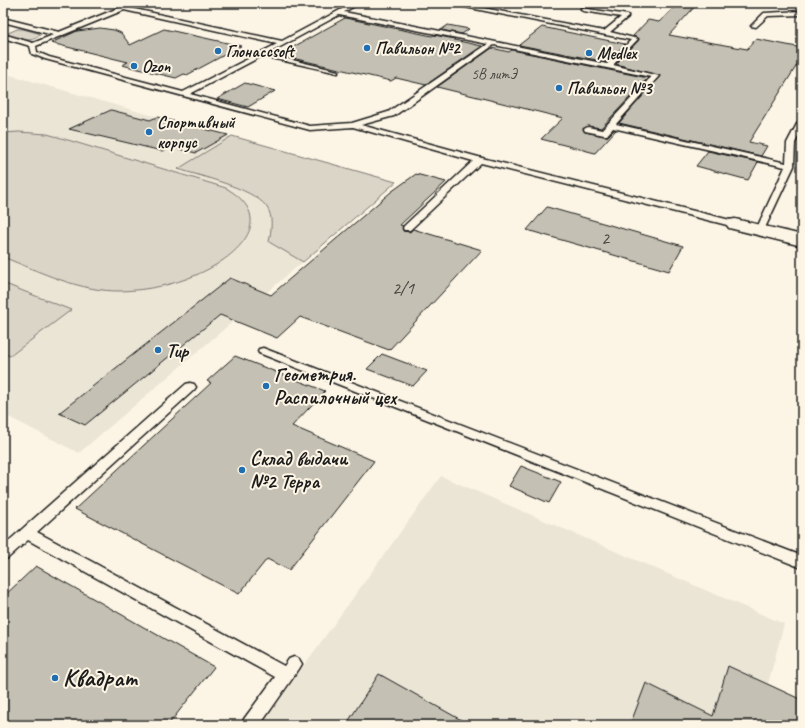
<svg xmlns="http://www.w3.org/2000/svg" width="805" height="728" font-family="Caveat,sans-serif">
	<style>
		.built { fill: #ebe5d6 }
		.green { fill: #dbd5c8; stroke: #7c7872 }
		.building { fill: #c4c0b3; stroke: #1c1c1c }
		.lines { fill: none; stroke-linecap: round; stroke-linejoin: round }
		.service-casing { stroke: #1c1c1c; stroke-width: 3 }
		.minor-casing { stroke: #1c1c1c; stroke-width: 3 }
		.service { fill: #fcf5e5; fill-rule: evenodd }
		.minor { fill: #fcf5e5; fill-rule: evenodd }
		.poi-dot { fill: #1f6fb2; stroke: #fcf5e5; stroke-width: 1.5 }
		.labels { text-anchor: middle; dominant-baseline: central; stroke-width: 4; stroke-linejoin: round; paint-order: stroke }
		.far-number-label { font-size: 15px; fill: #464542 }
		.far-poi-label { font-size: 17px; font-weight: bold; fill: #1c1c1c; stroke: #fcf5e5; text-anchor: start }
		.number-label { font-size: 18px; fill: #464542 }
		.poi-label { font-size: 20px; font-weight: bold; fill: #1c1c1c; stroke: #fcf5e5; text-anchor: start }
		.near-poi-label { font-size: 24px; font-weight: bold; fill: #1c1c1c; stroke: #fcf5e5; text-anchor: start }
	</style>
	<rect width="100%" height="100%" fill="#fcf5e5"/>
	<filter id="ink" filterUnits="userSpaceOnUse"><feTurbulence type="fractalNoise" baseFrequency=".025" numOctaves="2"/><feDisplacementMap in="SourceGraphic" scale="8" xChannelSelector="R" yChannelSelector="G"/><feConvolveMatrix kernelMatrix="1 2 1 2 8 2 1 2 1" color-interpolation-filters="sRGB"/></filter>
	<g filter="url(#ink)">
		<g class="built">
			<path d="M 3,73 L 157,117 L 228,135 L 396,182 L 79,453 L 3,414 Z"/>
			<path d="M 441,476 L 784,624 L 768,684 L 729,666 L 713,716 L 647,683 L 630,725 L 261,725 Z"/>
		</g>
		<g class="green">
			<path d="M 17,29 L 23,29 L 41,34 C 32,44 19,39 7,36 L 6,34 Z"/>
			<path d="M 19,132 L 47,134 L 58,137 L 226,188 C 281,220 234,259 196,275 C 173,285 147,290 122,291 C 80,292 41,272 3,257 L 3,133 Z"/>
			<path d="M 232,136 L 396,182 L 303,262 L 269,242 C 271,231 274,216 266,206 C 252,188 200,176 178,169 Z"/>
			<path d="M 3,283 L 71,310 L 10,356 L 3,353 Z"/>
		</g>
		<g class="building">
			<path d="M 679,3 L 698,3 L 669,35 L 747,49 L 756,39 L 802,48 L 802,57 L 749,142 L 767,146 L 761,156 L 619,123 L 660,76 L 616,64 L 639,40 L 638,38 L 633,36 L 648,20 L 659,22 Z"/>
			<path d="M 345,18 L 432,36 L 434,35 L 455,39 L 454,40 L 482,46 L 426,85 L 396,78 L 391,81 L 279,55 Z"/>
			<path d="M 448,25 L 469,29 L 462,34 L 441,30 Z"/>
			<path d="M 542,27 L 625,44 L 607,62 L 519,45 Z"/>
			<path d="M 100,28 L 114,30 L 121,33 L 130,45 L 164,29 L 241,46 L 187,75 L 184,74 L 176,78 L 122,65 L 128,62 L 51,43 L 77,31 Z"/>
			<path d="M 492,48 L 509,52 L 512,50 L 648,78 L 601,128 L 588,126 L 583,129 L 585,132 L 604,136 L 608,136 L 614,130 L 616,130 L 595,153 L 541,139 L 563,118 L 437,87 Z"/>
			<path d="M 245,83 L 275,91 L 248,107 L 217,99 Z"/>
			<path d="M 111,110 L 150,120 L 157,117 L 228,135 L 196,153 L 172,147 L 162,151 L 69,129 Z"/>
			<path d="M 708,151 L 758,162 L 748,180 L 696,166 Z"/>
			<path d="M 416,174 L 446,182 L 400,225 L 403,226 L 403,231 L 410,232 L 413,229 L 482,250 L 389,350 L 300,317 L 277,338 L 220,315 L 85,425 L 59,413 L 230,278 L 271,295 L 391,192 Z"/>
			<path d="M 547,207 L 683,246 L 669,271 L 527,230 Z"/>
			<path d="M 382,354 L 427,371 L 413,386 L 367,369 Z"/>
			<path d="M 235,356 L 325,391 L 292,426 L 374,461 L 289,570 L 267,559 L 239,594 L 75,509 L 211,383 L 207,381 Z"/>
			<path d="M 521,466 L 561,482 L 549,503 L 509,486 Z"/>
			<path d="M 36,566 L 214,667 L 168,725 L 3,725 L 3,597 Z"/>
			<path d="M 728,666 L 802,700 L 802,725 L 630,725 L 646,683 L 713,716 Z"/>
			<path d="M 379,674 L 470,725 L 346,725 Z"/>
		</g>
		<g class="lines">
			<g class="service-casing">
				<g id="service">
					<path d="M 353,3 L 360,3 L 344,12 L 607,64 L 631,40 L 445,3 L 457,3 L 604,31 L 621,17 L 583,11 L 581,10 L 581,8 L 628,15 L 628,17 L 610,32 L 638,39 L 613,65 L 659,76 L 616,124 L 786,163 L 787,143 L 798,122 L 802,120 L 802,129 L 795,143 L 794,166 L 764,230 L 763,232 L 757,232 L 756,230 L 785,167 L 613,128 L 607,135 L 604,135 L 585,131 L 584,129 L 588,127 L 602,130 L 651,77 L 494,45 L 394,116 L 361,125 L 482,158 L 738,222 L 739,224 L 735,227 L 481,163 L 410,230 L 404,230 L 403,228 L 404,226 L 473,161 L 353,127 L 310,130 L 45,59 L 32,54 L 30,46 L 3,38 L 3,34 L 33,43 L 53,35 L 3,22 L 3,18 L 59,32 L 131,3 L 134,5 L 130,8 L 282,41 ZM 124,10 L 277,44 L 183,92 L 49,57 L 37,52 L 36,46 ZM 339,15 L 488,44 L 388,112 L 352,123 L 310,126 L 190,94 L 262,56 L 338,73 L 338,71 L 267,54 Z"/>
					<path d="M 802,11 L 802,15 L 768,16 L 756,27 L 751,26 L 764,13 Z"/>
					<path d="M 263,348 L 802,556 L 802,568 L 259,353 L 258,351 L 259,349 Z"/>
					<path d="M 190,383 L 194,384 L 196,387 L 194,390 L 37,532 L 284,666 L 289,659 L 294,657 L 299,659 L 302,664 L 299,669 L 260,725 L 242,725 L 244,719 L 275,677 L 28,540 L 8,558 L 3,560 L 3,546 L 186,384 Z"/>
				</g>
			</g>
			<g class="minor-casing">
				<path id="minor" d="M 735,219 L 802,235 L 802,246 L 729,228 L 726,224 L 729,220 Z"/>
			</g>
			<use href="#service" class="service"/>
			<use href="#minor" class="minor"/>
		</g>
	</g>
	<g class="poi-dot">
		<circle cx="367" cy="48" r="4"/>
		<circle cx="218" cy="51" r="4"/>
		<circle cx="589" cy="53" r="4"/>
		<circle cx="134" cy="66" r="4"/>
		<circle cx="559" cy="88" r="4"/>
		<circle cx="149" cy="132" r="4"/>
		<circle cx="158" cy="350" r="4"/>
		<circle cx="266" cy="386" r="4"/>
		<circle cx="242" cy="470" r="4"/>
		<circle cx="55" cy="678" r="4"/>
	</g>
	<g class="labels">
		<g class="far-number-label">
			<text x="494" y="74">5В литЭ</text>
		</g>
		<g class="far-poi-label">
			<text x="375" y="48">Павильон №2</text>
			<text x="226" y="51">Глонассsoft</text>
			<text x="597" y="53">Medlex</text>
			<text x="142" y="66">Ozon</text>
			<text x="567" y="88">Павильон №3</text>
			<text x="157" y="122">Спортивный<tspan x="157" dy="20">корпус</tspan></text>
		</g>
		<g class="number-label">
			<text x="605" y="238">2</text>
			<text x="403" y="288">2/1</text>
		</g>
		<g class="poi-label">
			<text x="166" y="350">Тир</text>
			<text x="274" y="374">Геометрия.<tspan x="274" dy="23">Распилочный цех</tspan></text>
			<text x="250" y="458">Склад выдачи<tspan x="250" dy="23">№2 Терра</tspan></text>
		</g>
		<g class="near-poi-label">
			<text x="63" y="678">Квадрат</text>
		</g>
	</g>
	<rect width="805" height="728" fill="none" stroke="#fcf5e5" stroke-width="16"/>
	<rect x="8" y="8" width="789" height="712" fill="none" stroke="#1c1c1c" stroke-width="1.5" filter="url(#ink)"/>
</svg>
